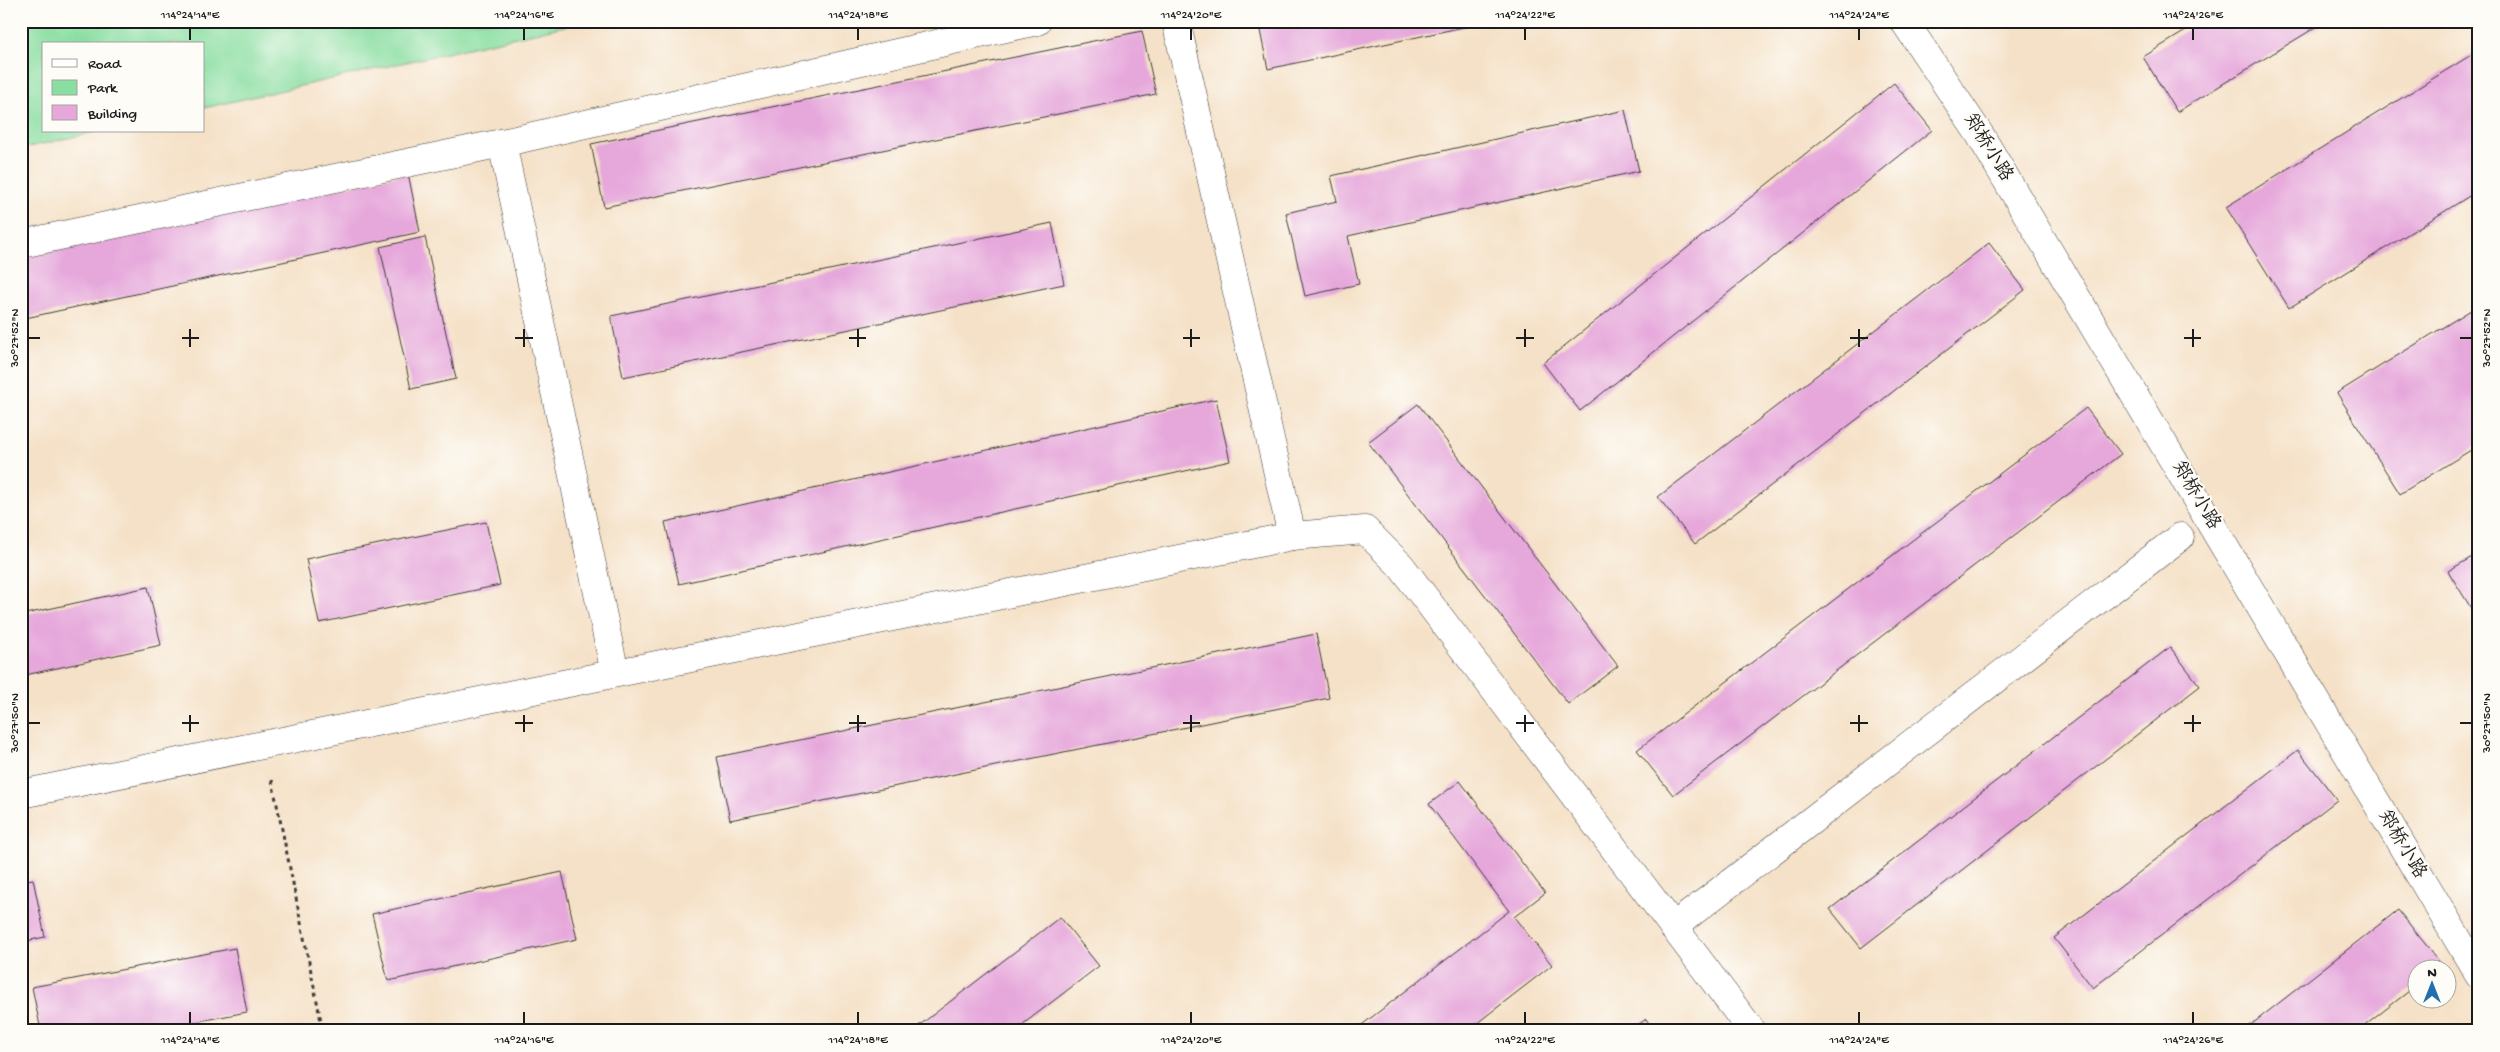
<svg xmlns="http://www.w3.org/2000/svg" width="2500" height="1052" font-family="'Gochi Hand','LXGW WenKai TC',sans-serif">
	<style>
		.green { fill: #89dea1; stroke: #527d5e }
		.building { fill: #e6a8db }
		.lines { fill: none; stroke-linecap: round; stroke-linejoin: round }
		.minor-casing { stroke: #3d3a36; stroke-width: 29 }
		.path { stroke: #3d3a36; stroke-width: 3; stroke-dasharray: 4 4; stroke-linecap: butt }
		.minor { stroke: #fff; stroke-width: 28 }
		.ticks { fill: none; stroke: #1c1c1c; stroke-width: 2 }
		.labels { text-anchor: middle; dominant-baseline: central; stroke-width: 4.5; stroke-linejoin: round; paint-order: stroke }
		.street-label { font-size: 19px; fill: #1c1c1c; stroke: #fdfcf7 }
		.neatline { fill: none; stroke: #1c1c1c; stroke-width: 2 }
		.ticks-label { font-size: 12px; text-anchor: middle; fill: #1c1c1c }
	</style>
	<rect width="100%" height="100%" fill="#fdfcf7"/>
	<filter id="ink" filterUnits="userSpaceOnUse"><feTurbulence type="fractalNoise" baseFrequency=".02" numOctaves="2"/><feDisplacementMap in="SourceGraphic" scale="10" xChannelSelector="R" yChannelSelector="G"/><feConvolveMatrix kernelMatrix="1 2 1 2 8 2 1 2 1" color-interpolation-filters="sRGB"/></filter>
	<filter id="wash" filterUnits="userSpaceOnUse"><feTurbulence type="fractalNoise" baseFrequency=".0096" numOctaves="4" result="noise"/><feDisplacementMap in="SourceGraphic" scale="20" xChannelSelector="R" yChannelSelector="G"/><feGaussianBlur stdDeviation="1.12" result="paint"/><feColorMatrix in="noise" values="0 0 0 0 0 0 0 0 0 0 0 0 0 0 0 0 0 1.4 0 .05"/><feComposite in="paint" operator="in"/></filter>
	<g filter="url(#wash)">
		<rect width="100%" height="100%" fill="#f5e1c7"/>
		<path class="green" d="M 21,21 L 587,21 L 204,108 L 204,44 L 44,44 L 44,131 L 99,131 L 21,149 Z"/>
		<g id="blocks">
			<g class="building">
				<path d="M 1258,21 L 1487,21 L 1487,22 L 1268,69 Z"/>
				<path d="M 2202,21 L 2326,21 L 2177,112 L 2143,57 Z"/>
				<path d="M 1142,31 L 1156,94 L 604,207 L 591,144 Z"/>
				<path d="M 2479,50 L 2479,190 L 2289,308 L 2226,207 Z"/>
				<path d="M 1894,83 L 1932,130 L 1580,411 L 1543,363 Z"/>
				<path d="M 1625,110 L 1639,171 L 1348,236 L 1359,284 L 1305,296 L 1286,213 L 1337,201 L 1331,176 Z"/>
				<path d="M 408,173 L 420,232 L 21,319 L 21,257 Z"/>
				<path d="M 1052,223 L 1064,284 L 623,377 L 611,316 Z"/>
				<path d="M 425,237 L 456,379 L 411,389 L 380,247 Z"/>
				<path d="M 1989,243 L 2025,290 L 1695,544 L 1658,497 Z"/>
				<path d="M 2479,305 L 2479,445 L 2400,494 L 2337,393 Z"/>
				<path d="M 1216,399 L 1230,461 L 679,584 L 665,522 Z"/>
				<path d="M 1418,404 L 1618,666 L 1568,704 L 1368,442 Z"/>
				<path d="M 2086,408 L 2121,454 L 1673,795 L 1637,750 Z"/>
				<path d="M 486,522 L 500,585 L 319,623 L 306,559 Z"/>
				<path d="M 2479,553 L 2479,621 L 2448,571 Z"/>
				<path d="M 148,587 L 161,645 L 21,676 L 21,615 Z"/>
				<path d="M 1316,634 L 1329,698 L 730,820 L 717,757 Z"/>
				<path d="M 2170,647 L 2200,686 L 1861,948 L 1830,909 Z"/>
				<path d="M 2298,750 L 2337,800 L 2093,988 L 2054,938 Z"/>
				<path d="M 1460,781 L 1545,893 L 1514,917 L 1552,965 L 1467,1031 L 1354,1031 L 1509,911 L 1429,804 Z"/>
				<path d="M 562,872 L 577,939 L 388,981 L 372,914 Z"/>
				<path d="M 33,879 L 45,937 L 21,942 L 21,881 Z"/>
				<path d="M 2398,910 L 2442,965 L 2436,970 L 2418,970 L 2418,984 L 2358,1031 L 2243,1031 Z"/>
				<path d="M 1060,917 L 1099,966 L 1014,1031 L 912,1031 Z"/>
				<path d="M 235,948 L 247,1012 L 147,1031 L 41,1031 L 32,987 Z"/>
				<path d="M 1646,1019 L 1654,1031 L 1630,1031 Z"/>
			</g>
		</g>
	</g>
	<g filter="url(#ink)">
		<use href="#blocks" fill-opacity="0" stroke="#3d3a36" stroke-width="1"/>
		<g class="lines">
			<g class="minor-casing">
				<g id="minor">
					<path d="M 1176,21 L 1292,536"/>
					<path d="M 1904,21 L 1980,135 L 2479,975"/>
					<path d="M 502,143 L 615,673"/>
					<path d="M 21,244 L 502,143 L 1037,21"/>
					<path d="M 21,794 L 1292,536 L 1365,530 L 1401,566 L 1752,1031"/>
					<path d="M 1673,927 L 2180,537"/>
				</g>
			</g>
			<path class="path" d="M 272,780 L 323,1031"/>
			<use href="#minor" class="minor"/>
		</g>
	</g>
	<path class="ticks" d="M 190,28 L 190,40M 524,28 L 524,40M 858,28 L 858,40M 1191,28 L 1191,40M 1525,28 L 1525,40M 1859,28 L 1859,40M 2193,28 L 2193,40M 190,329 L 190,347M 524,329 L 524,347M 858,329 L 858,347M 1191,329 L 1191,347M 1525,329 L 1525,347M 1859,329 L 1859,347M 2193,329 L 2193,347M 28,338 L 40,338M 182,338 L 199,338M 515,338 L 533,338M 849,338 L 866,338M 1183,338 L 1200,338M 1516,338 L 1534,338M 1850,338 L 1868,338M 2184,338 L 2201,338M 2460,338 L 2472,338M 190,715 L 190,732M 524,715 L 524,732M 858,715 L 858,732M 1191,715 L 1191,732M 1525,715 L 1525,732M 1859,715 L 1859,732M 2193,715 L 2193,732M 28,723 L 40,723M 182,723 L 199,723M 515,723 L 533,723M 849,723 L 866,723M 1183,723 L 1200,723M 1516,723 L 1534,723M 1850,723 L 1868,723M 2184,723 L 2201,723M 2460,723 L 2472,723M 190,1012 L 190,1024M 524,1012 L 524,1024M 858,1012 L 858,1024M 1191,1012 L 1191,1024M 1525,1012 L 1525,1024M 1859,1012 L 1859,1024M 2193,1012 L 2193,1024"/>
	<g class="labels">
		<g class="street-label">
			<text transform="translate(1987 148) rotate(58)">郑桥小路</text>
			<text transform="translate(2195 496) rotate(59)">郑桥小路</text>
			<text transform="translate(2401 845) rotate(59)">郑桥小路</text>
		</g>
	</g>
	<rect width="2500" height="1052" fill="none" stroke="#fdfcf7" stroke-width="55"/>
	<rect x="42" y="42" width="162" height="90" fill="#fdfcf7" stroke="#a3a29f"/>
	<rect x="52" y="59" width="25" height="8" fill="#ffffff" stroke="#a3a29f"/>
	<text x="88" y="68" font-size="15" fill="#1c1c1c">Road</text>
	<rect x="52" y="80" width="25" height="15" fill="#89dea1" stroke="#a3a29f"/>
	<text x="88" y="92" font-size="15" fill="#1c1c1c">Park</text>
	<rect x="52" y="105" width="25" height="15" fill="#e6a8db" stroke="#a3a29f"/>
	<text x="88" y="118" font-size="15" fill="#1c1c1c">Building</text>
	<g transform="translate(2432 984)"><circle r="24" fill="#fdfcf7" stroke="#a3a29f"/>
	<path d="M0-4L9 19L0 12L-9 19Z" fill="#1f6fb2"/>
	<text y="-8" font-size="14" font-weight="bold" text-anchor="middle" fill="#1c1c1c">N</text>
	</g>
	<rect x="28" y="28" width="2444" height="996" class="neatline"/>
	<g class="ticks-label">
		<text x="190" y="18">114°24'14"E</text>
		<text x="524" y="18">114°24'16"E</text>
		<text x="858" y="18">114°24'18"E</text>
		<text x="1191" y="18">114°24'20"E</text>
		<text x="1525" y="18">114°24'22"E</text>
		<text x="1859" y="18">114°24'24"E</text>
		<text x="2193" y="18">114°24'26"E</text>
		<text transform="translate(14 338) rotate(-90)" y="4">30°27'52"N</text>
		<text transform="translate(2486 338) rotate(-90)" y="4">30°27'52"N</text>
		<text transform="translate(14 723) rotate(-90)" y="4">30°27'50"N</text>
		<text transform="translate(2486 723) rotate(-90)" y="4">30°27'50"N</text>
		<text x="190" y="1043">114°24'14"E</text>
		<text x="524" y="1043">114°24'16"E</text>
		<text x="858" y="1043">114°24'18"E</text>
		<text x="1191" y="1043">114°24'20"E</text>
		<text x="1525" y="1043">114°24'22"E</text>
		<text x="1859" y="1043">114°24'24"E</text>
		<text x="2193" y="1043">114°24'26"E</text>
	</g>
</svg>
